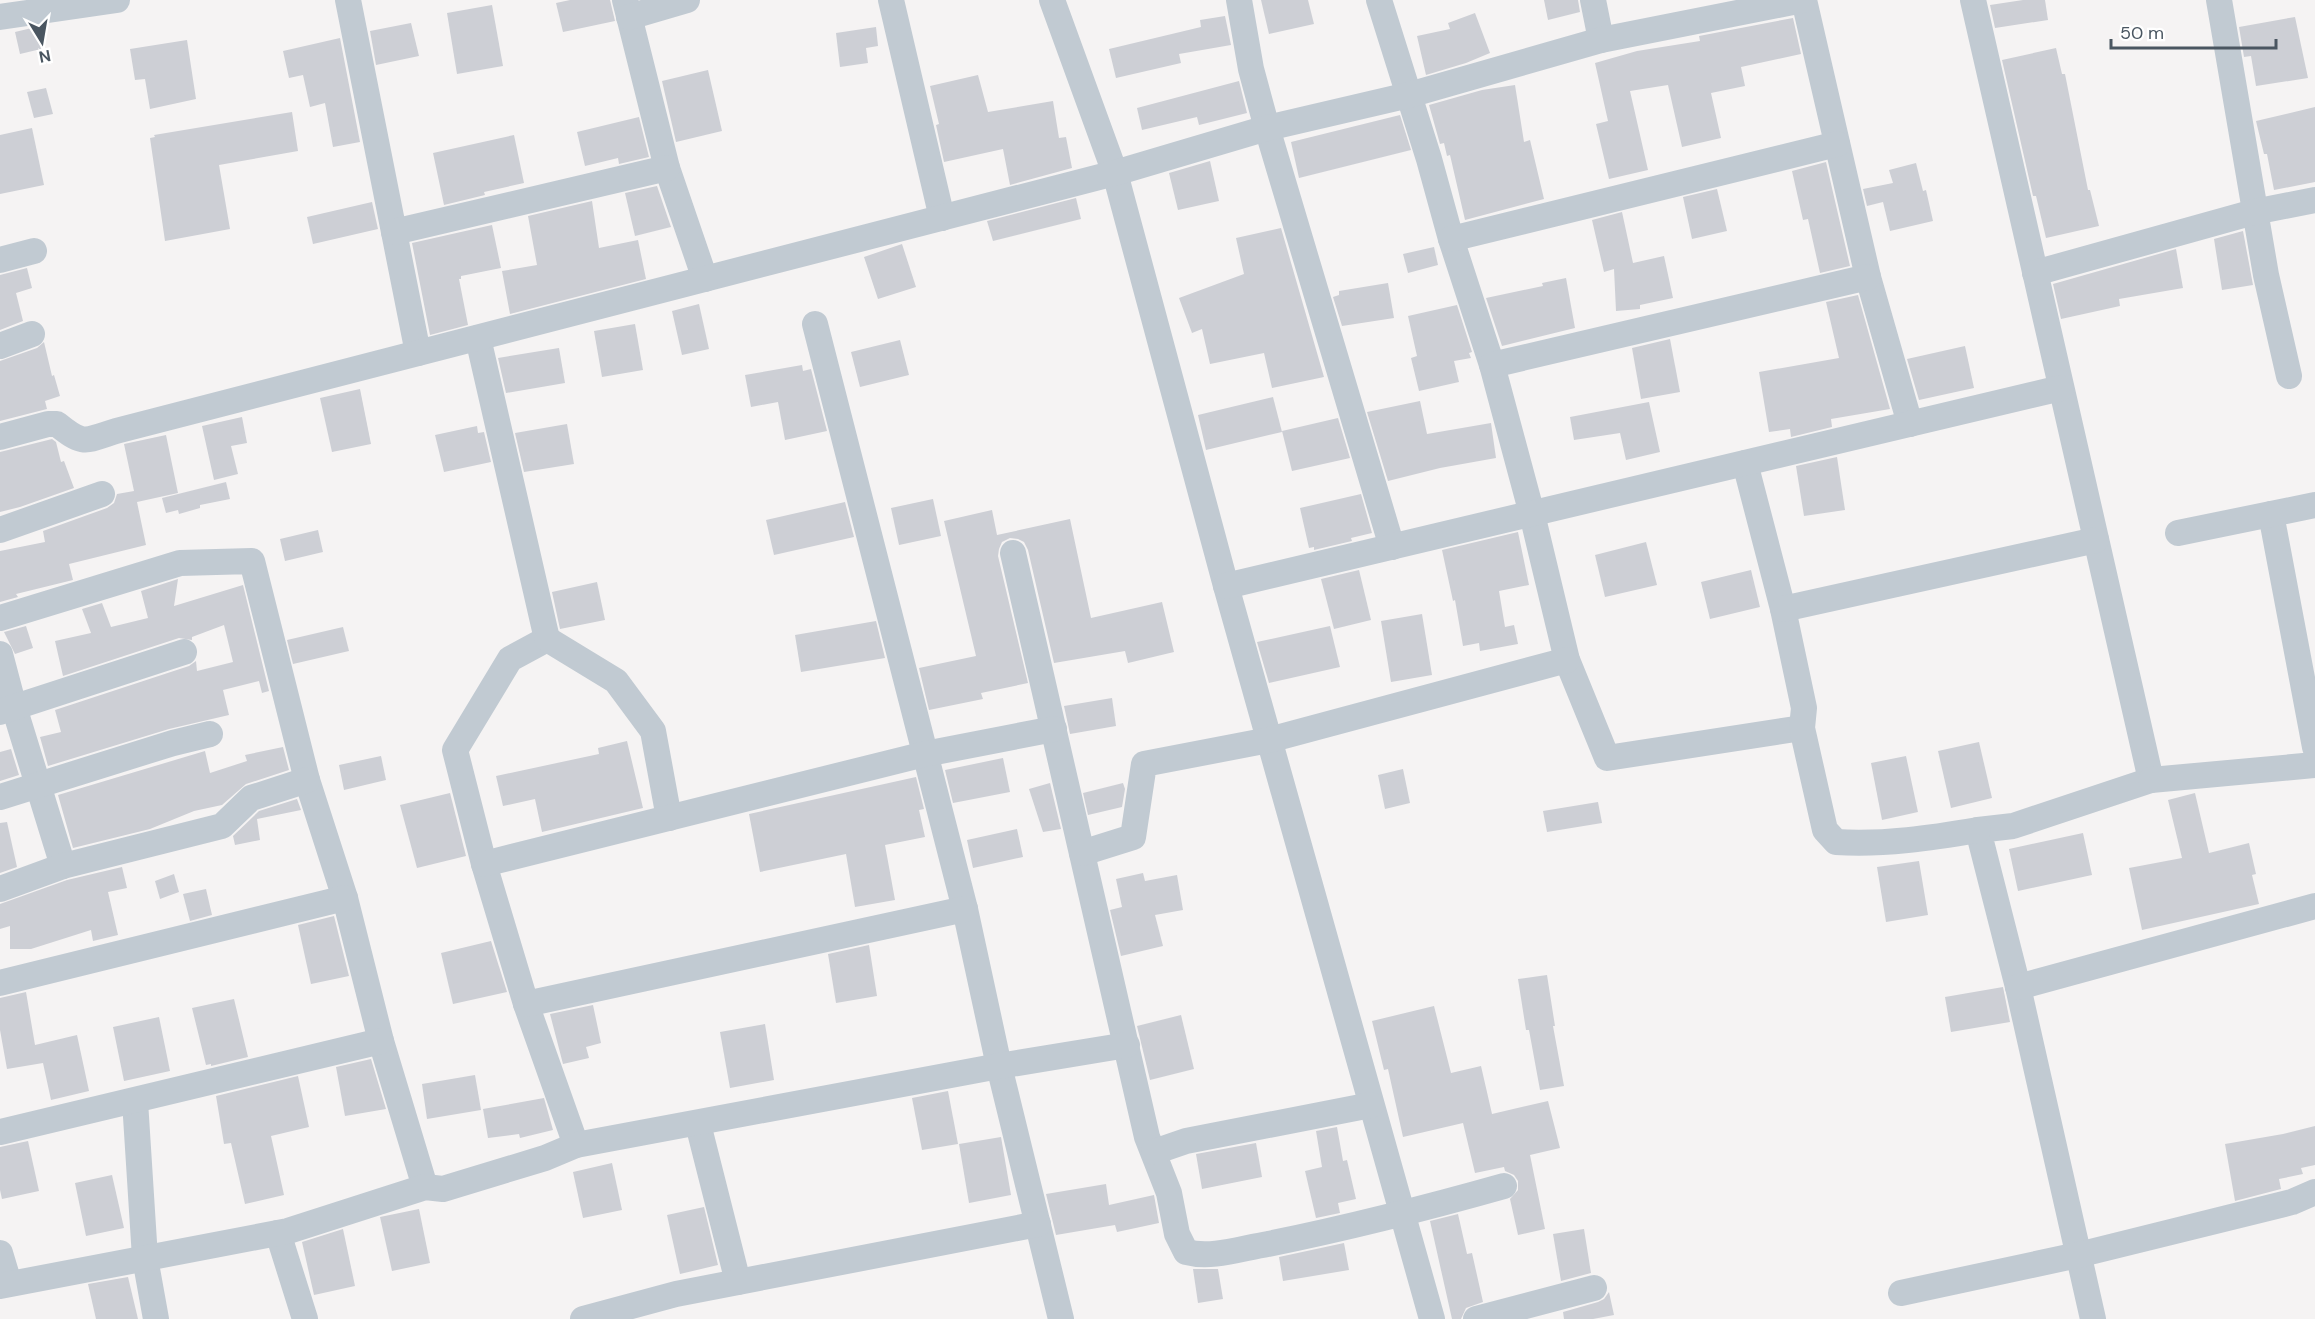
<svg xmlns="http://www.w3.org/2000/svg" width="2315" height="1319" font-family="'DM Sans',sans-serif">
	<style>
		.building { fill: #cdcfd5 }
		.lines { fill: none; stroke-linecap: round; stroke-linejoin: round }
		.minor { stroke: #c1cad2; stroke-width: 26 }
	</style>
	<rect width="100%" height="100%" fill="#f5f3f3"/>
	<g class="building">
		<path d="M 570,0 L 610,0 L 615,21 L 563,32 L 556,3 Z"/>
		<path d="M 1261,0 L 1308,0 L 1314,24 L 1269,34 Z"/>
		<path d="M 1544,0 L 1578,0 L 1580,12 L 1548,20 Z"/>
		<path d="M 2023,0 L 2045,0 L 2048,20 L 1995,28 L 1990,5 Z"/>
		<path d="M 492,5 L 503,66 L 457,74 L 447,13 Z"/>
		<path d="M 1475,13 L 1490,53 L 1466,63 L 1426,75 L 1417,36 L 1450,29 L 1448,23 Z"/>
		<path d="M 1225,16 L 1231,45 L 1179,54 L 1181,63 L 1116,78 L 1109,49 L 1201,27 L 1200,20 Z"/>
		<path d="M 2295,17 L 2308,78 L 2256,86 L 2251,56 L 2244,57 L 2239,27 Z"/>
		<path d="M 1793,18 L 1801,54 L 1741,67 L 1745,86 L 1711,93 L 1721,138 L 1682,147 L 1668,85 L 1630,91 L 1648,170 L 1609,179 L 1596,124 L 1608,121 L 1595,63 L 1637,51 L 1700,41 L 1699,36 Z"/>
		<path d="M 411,23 L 419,56 L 376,65 L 370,31 Z"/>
		<path d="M 36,27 L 41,49 L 20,54 L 15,32 Z"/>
		<path d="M 876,27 L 878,46 L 866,48 L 868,63 L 840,67 L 836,33 Z"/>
		<path d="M 340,38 L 360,142 L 333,147 L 325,103 L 310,107 L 303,75 L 289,78 L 283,51 Z"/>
		<path d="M 187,40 L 196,99 L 150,109 L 145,79 L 135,80 L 130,49 Z"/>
		<path d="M 2056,48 L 2062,74 L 2065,74 L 2088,190 L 2090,190 L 2099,226 L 2046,238 L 2036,196 L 2033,196 L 2002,60 Z"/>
		<path d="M 708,70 L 722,131 L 676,142 L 662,81 Z"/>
		<path d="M 978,75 L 988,112 L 1053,101 L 1059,138 L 1066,137 L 1072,168 L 1010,185 L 1003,149 L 944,162 L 936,125 L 939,124 L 930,86 Z"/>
		<path d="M 1239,81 L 1247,113 L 1199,125 L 1197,117 L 1142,130 L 1137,108 Z"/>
		<path d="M 1515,85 L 1524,142 L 1530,140 L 1544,199 L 1465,220 L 1450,155 L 1447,156 L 1444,143 L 1440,144 L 1429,105 L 1482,90 Z"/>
		<path d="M 46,88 L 53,114 L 34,118 L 27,92 Z"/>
		<path d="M 2315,107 L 2315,182 L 2274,190 L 2267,154 L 2264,154 L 2256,121 Z"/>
		<path d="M 292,112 L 298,151 L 219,165 L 230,229 L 165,241 L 150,138 L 155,137 L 154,135 Z"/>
		<path d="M 1400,115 L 1411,150 L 1299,178 L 1291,142 Z"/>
		<path d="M 639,117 L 649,157 L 619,164 L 618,158 L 585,166 L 577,132 Z"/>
		<path d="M 32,128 L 44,185 L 0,194 L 0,135 Z"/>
		<path d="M 514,135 L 524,183 L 484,192 L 485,195 L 444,205 L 433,153 Z"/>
		<path d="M 1210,161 L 1219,201 L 1178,210 L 1169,173 Z"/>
		<path d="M 1826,162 L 1850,266 L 1820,273 L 1808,219 L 1803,220 L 1792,171 Z"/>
		<path d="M 1916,163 L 1923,191 L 1926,190 L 1933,221 L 1890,231 L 1883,202 L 1867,206 L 1863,189 L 1893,183 L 1889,170 Z"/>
		<path d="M 657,186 L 671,227 L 635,236 L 625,193 Z"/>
		<path d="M 1717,189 L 1727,231 L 1692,239 L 1683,197 Z"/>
		<path d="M 1076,198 L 1081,219 L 993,241 L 987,221 Z"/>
		<path d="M 592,201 L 599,248 L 638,240 L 646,279 L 510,314 L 502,271 L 537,265 L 528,216 Z"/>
		<path d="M 372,202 L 378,229 L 313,244 L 307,217 Z"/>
		<path d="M 1622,212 L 1633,263 L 1664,256 L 1673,298 L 1640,305 L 1640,309 L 1616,311 L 1614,269 L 1604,272 L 1592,220 Z"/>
		<path d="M 492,225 L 501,268 L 461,276 L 461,279 L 459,279 L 468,325 L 430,335 L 412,243 Z"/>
		<path d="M 1281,228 L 1324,377 L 1272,388 L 1264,353 L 1210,364 L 1202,329 L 1192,333 L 1179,298 L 1244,274 L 1236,238 Z"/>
		<path d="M 2243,231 L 2253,285 L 2222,290 L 2214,239 Z"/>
		<path d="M 902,244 L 916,287 L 878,299 L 864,257 Z"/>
		<path d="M 1434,247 L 1438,265 L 1408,273 L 1403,254 Z"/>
		<path d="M 2176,249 L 2183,288 L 2119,299 L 2120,306 L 2061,319 L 2053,284 Z"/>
		<path d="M 27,268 L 32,288 L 16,293 L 23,321 L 0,330 L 0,275 Z"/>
		<path d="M 1566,278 L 1575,328 L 1502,346 L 1486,298 L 1543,286 L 1542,283 Z"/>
		<path d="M 1388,283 L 1394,318 L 1342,326 L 1333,297 L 1339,295 L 1339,291 Z"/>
		<path d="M 1858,295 L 1890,409 L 1831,419 L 1832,427 L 1791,437 L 1790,429 L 1769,432 L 1759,372 L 1839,358 L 1826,302 Z"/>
		<path d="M 699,304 L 709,349 L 682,355 L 672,311 Z"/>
		<path d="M 1457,305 L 1472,352 L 1469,353 L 1471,358 L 1454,361 L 1459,382 L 1419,391 L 1411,358 L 1417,356 L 1408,316 Z"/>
		<path d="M 635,324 L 643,370 L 602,377 L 594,331 Z"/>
		<path d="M 1670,339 L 1680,392 L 1641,399 L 1632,348 Z"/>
		<path d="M 900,340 L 909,375 L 860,387 L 851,352 Z"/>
		<path d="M 44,342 L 52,376 L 54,375 L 60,396 L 45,401 L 47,409 L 0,421 L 0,361 L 37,348 Z"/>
		<path d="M 1965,346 L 1974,388 L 1919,400 L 1907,359 Z"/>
		<path d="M 559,348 L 565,383 L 506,393 L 498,358 Z"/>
		<path d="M 802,365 L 803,371 L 811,369 L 827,431 L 785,440 L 778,402 L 751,407 L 745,375 Z"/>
		<path d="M 360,389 L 371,444 L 332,452 L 320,398 Z"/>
		<path d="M 1273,397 L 1282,432 L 1206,450 L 1198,415 Z"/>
		<path d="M 1420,401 L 1427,434 L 1491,423 L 1496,458 L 1440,468 L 1388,481 L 1367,412 Z"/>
		<path d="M 1649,402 L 1660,452 L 1626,460 L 1620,433 L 1574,440 L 1570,417 Z"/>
		<path d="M 242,417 L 247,443 L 231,446 L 238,474 L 214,480 L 202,426 Z"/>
		<path d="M 1338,418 L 1350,458 L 1292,471 L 1282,431 Z"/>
		<path d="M 567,424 L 574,464 L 524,472 L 515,433 Z"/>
		<path d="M 477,426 L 478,433 L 484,432 L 491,462 L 444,472 L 435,435 Z"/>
		<path d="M 166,435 L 178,493 L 137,502 L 146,545 L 69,564 L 73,580 L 16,594 L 18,597 L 0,602 L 0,551 L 45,542 L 43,531 L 107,508 L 114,503 L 117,494 L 134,491 L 124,444 Z"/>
		<path d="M 52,439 L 56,442 L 61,462 L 64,461 L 74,488 L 20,507 L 0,512 L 0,452 Z"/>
		<path d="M 1837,457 L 1845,510 L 1804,516 L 1796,466 Z"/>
		<path d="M 226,482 L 230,499 L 200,505 L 200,508 L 179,514 L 178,510 L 166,513 L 162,498 Z"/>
		<path d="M 1361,494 L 1372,533 L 1351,538 L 1352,541 L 1314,550 L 1314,547 L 1309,548 L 1300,508 Z"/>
		<path d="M 933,499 L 941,536 L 899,545 L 891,508 Z"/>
		<path d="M 845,502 L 854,537 L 774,555 L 766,520 Z"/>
		<path d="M 992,510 L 997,535 L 1070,519 L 1091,618 L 1162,602 L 1174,652 L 1128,663 L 1125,651 L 1054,663 L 1028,550 L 1024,542 L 1018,539 L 1010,538 L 1002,542 L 999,549 L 998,556 L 1028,683 L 981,693 L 983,699 L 929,710 L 919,668 L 976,656 L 944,521 Z"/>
		<path d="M 318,530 L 323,552 L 285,561 L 280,539 Z"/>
		<path d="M 1518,532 L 1529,585 L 1499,591 L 1505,627 L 1514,625 L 1518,644 L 1480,651 L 1479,643 L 1463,646 L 1455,600 L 1453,601 L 1442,550 Z"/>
		<path d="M 1646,542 L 1657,585 L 1605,597 L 1595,555 Z"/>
		<path d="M 1359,570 L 1371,620 L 1334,629 L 1321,579 Z"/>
		<path d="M 1751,570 L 1760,607 L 1710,619 L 1701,582 Z"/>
		<path d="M 178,579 L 174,606 L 243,585 L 269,691 L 262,693 L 259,681 L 223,690 L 229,715 L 169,729 L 48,766 L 40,737 L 61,732 L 55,710 L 189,666 L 196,661 L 197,671 L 233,662 L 224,625 L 192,637 L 192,640 L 179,638 L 63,676 L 55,641 L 91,633 L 82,609 L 102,603 L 111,627 L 148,618 L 141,591 Z"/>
		<path d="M 597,582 L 605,620 L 560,629 L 552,592 Z"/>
		<path d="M 1422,614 L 1432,675 L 1391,682 L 1381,621 Z"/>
		<path d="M 876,621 L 885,658 L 801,672 L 795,635 Z"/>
		<path d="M 26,626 L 33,648 L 15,654 L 4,632 Z"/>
		<path d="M 1330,626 L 1340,667 L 1269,683 L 1257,642 Z"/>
		<path d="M 343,627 L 349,651 L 293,664 L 287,640 Z"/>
		<path d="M 1112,698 L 1116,726 L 1070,734 L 1064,706 Z"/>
		<path d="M 627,741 L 643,808 L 542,832 L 535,799 L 503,806 L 496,776 L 599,754 L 598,748 Z"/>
		<path d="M 1979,742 L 1992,798 L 1951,808 L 1938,751 Z"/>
		<path d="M 283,747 L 289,770 L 246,784 L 222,805 L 194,811 L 150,829 L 73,848 L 58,795 L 205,751 L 210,773 L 247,761 L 245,755 Z"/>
		<path d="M 11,749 L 19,775 L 0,781 L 0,752 Z"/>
		<path d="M 381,756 L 386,780 L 344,790 L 339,765 Z"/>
		<path d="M 1906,756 L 1918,812 L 1882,820 L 1871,763 Z"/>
		<path d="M 1003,758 L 1010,792 L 953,803 L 945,770 Z"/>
		<path d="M 1403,769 L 1410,803 L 1385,809 L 1378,775 Z"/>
		<path d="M 916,777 L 924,809 L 919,810 L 925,837 L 885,845 L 895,900 L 855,907 L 846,854 L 760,872 L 749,814 Z"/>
		<path d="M 1050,783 L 1061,829 L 1043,832 L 1029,789 Z"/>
		<path d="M 1123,783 L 1125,789 L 1122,807 L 1088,815 L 1083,793 Z"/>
		<path d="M 450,793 L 466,856 L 417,868 L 400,805 Z"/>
		<path d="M 2195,793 L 2209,853 L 2249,843 L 2256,874 L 2252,875 L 2259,904 L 2142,930 L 2129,868 L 2182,858 L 2168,800 Z"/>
		<path d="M 297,799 L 301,810 L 257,819 L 260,840 L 235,845 L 233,836 L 259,811 Z"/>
		<path d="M 1598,802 L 1602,823 L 1547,832 L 1543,811 Z"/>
		<path d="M 7,822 L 17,867 L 0,873 L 0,823 Z"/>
		<path d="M 1017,829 L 1023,857 L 973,868 L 967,840 Z"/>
		<path d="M 2083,833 L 2092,875 L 2018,891 L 2009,849 Z"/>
		<path d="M 1919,861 L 1928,915 L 1886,922 L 1877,867 Z"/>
		<path d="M 122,867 L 127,888 L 108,892 L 118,935 L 93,941 L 91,930 L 31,949 L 10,949 L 10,926 L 0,929 L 0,904 L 67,880 Z"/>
		<path d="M 1143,873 L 1145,881 L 1177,875 L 1183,910 L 1155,915 L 1163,946 L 1121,956 L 1110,910 L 1122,907 L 1116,879 Z"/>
		<path d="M 174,874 L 179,892 L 160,899 L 155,881 Z"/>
		<path d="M 206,889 L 212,915 L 190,921 L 183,894 Z"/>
		<path d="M 334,916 L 349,976 L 311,984 L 298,925 Z"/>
		<path d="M 491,941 L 507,992 L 453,1004 L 441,953 Z"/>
		<path d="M 869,945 L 877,996 L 836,1003 L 828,954 Z"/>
		<path d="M 1547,975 L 1555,1026 L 1553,1026 L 1564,1086 L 1540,1090 L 1529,1030 L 1526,1030 L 1518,979 Z"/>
		<path d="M 2003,987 L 2010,1022 L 1951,1032 L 1945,997 Z"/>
		<path d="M 26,992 L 35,1045 L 77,1035 L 89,1091 L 51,1100 L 43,1063 L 7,1069 L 0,1030 L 0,998 Z"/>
		<path d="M 234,999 L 248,1057 L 211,1066 L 211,1064 L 206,1065 L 192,1008 Z"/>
		<path d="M 593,1005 L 601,1043 L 586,1047 L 589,1058 L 563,1064 L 550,1014 Z"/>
		<path d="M 1434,1006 L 1451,1073 L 1481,1066 L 1492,1114 L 1548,1101 L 1560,1148 L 1530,1155 L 1545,1229 L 1518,1235 L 1510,1199 L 1518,1190 L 1518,1181 L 1514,1175 L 1505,1171 L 1504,1167 L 1475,1173 L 1463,1123 L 1403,1137 L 1388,1069 L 1384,1070 L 1372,1021 Z"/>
		<path d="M 1181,1015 L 1194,1069 L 1150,1080 L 1137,1026 Z"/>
		<path d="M 159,1017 L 170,1071 L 124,1081 L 113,1027 Z"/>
		<path d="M 765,1024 L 774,1080 L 730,1088 L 720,1032 Z"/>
		<path d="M 371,1059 L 386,1109 L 345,1116 L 336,1067 Z"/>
		<path d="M 475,1075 L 481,1110 L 427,1119 L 422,1084 Z"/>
		<path d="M 298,1076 L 309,1127 L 271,1136 L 284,1195 L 245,1204 L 231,1143 L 224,1144 L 216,1096 Z"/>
		<path d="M 948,1091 L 958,1144 L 922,1150 L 912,1098 Z"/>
		<path d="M 544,1098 L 553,1130 L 520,1138 L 519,1134 L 488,1138 L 483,1109 Z"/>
		<path d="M 2315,1126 L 2315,1165 L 2301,1168 L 2303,1174 L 2279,1179 L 2281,1189 L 2235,1201 L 2225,1144 L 2283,1134 Z"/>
		<path d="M 1337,1127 L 1343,1161 L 1347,1160 L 1356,1199 L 1338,1203 L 1340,1213 L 1316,1218 L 1305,1171 L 1322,1167 L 1316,1131 Z"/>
		<path d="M 1001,1137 L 1011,1195 L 969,1203 L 959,1144 Z"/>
		<path d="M 28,1141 L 39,1191 L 2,1199 L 0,1190 L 0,1147 Z"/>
		<path d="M 1256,1143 L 1262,1177 L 1202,1189 L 1196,1154 Z"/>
		<path d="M 612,1163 L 622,1210 L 583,1218 L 573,1172 Z"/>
		<path d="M 112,1175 L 124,1228 L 86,1236 L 75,1183 Z"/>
		<path d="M 1106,1184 L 1109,1205 L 1154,1195 L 1159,1223 L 1117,1232 L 1115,1225 L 1056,1235 L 1046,1194 Z"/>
		<path d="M 704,1207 L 718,1265 L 680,1274 L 667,1215 Z"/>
		<path d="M 419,1209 L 430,1263 L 392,1271 L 380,1217 Z"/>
		<path d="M 1458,1214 L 1467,1254 L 1472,1253 L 1483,1302 L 1466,1308 L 1461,1319 L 1452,1319 L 1430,1221 Z"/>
		<path d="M 343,1229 L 355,1286 L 314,1295 L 302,1242 Z"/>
		<path d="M 1584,1229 L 1591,1273 L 1561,1281 L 1553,1234 Z"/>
		<path d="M 1344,1243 L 1349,1270 L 1283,1281 L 1279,1257 Z"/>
		<path d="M 1193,1269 L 1218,1269 L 1223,1299 L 1198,1303 Z"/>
		<path d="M 128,1277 L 138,1319 L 96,1319 L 88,1284 Z"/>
		<path d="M 1609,1292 L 1614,1315 L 1593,1319 L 1564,1319 L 1563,1312 L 1598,1302 L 1604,1299 Z"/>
	</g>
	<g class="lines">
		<g class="minor">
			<path d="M 348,0 L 418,353"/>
			<path d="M 625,0 L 667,168 L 705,279"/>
			<path d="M 891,0 L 942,218"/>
			<path d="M 1052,0 L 1115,173 L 1226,586 L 1432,1319"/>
			<path d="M 1239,0 L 1251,69 L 1267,128 L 1392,547"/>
			<path d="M 1379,0 L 1429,159 L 1451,239 L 1492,365 L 1532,514 L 1567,660 L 1607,758 L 1802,728"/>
			<path d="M 1593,0 L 1601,40"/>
			<path d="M 1804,0 L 1868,277 L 1910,424"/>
			<path d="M 1973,0 L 2151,780 L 2013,826 L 1978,830 L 2018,987 L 2093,1319"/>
			<path d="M 2219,0 L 2266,275 L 2289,376"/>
			<path d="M 0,17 L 117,0"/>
			<path d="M 629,17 L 687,0"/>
			<path d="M 394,232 L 667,168"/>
			<path d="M 1451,239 L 1837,144"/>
			<path d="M 0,260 L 34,251"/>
			<path d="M 2035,273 L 2254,212 L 2315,200"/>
			<path d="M 815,324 L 965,909 L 999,1066 L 1061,1319"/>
			<path d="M 478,338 L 547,639 L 510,659 L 455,750 L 484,864 L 526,1004 L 576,1145"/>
			<path d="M 0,346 L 32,334"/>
			<path d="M 1492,365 L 1868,277"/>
			<path d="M 0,437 L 48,424 L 57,424 C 84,446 85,441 116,431 L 1115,173 L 1267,128 L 1409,95 L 1601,40 L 1803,0"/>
			<path d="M 1745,463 L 1783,609 L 1804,708 L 1802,728 L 1825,830 L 1836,842 C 1884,845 1931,838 1978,830"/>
			<path d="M 2271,514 L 2315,747"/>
			<path d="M 0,530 L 102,494"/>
			<path d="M 2178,533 L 2315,505"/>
			<path d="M 1013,553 L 1147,1137 L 1169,1193 L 1177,1234 L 1186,1252 C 1212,1259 1242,1248 1268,1244 C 1347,1228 1426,1208 1504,1186"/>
			<path d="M 1226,586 L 2061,388"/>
			<path d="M 1783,609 L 2096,540"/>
			<path d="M 0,618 L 180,563 L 252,561 L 307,780 L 345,898 L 381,1041 L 425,1187"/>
			<path d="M 547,639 L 616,681 L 653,731 L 669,818"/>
			<path d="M 0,654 L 14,707 L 63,866"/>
			<path d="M 0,712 L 184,652"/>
			<path d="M 2151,780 L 2315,765"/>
			<path d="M 0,797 L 173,743 L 210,734"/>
			<path d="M 1082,853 L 1133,837 L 1144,764 L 1269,740 L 1567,660"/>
			<path d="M 484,864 L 925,754 L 1054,729"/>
			<path d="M 0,889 L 63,866 L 222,826 L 251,798 L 307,780"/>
			<path d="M 0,983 L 345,898"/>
			<path d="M 2018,987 L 2315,906"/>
			<path d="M 526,1004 L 965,909"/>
			<path d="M 135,1101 L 145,1258 L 156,1319"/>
			<path d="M 698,1124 L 738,1282"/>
			<path d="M 0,1132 L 381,1041"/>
			<path d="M 1154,1152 L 1186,1141 L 1371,1105"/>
			<path d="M 278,1233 L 305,1319"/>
			<path d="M 0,1253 L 9,1283"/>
			<path d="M 0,1286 L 288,1231 L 425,1187 L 443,1189 L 545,1158 L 576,1145 L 999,1066 L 1127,1045"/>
			<path d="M 1901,1293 L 2078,1255 L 2292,1202 L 2315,1192"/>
			<path d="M 583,1319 L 676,1294 L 1038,1224"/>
			<path d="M 1476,1319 L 1594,1288"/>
		</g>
	</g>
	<g transform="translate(42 42) rotate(169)" stroke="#ffffff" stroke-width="4.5" paint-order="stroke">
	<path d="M0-4.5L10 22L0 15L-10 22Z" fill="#4a5661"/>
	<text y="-9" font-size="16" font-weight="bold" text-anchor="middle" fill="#4a5661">N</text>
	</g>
	<path d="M2111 39v9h165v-9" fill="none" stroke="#4a5661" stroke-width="3"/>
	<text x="2120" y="39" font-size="18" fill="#4a5661" stroke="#ffffff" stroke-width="4.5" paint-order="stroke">50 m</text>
</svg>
